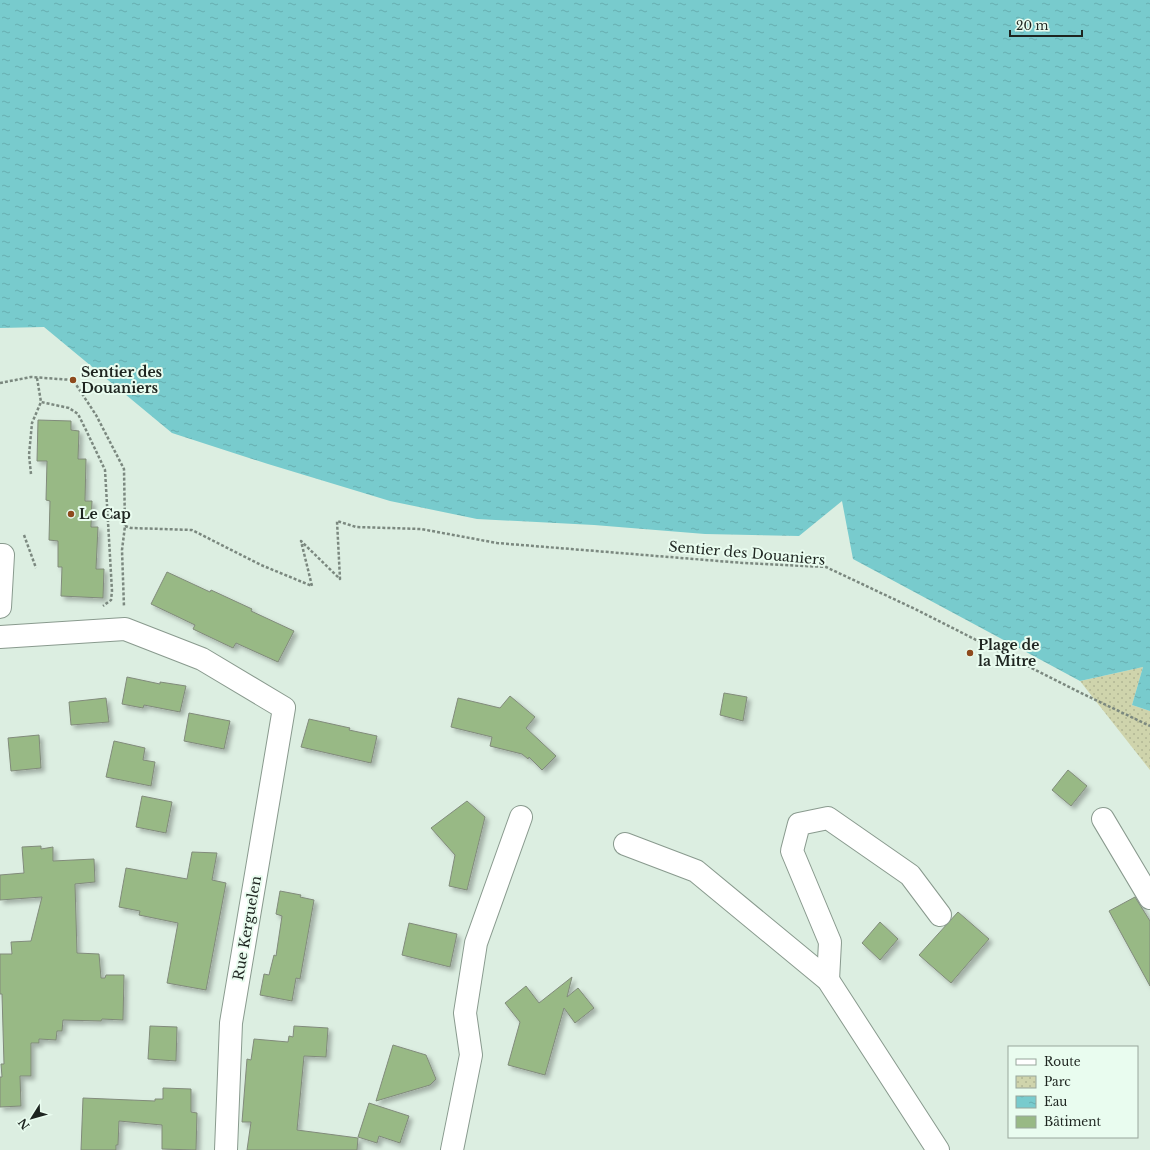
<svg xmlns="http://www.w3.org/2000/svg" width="1150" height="1150" font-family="'Libre Baskerville',serif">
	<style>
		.park { fill: url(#park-dots) }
		.water { fill: url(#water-ripples) }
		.building { fill: #98b985; stroke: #818b7b; filter: url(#shadow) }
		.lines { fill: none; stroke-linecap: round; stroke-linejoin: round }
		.minor-casing { stroke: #899a8e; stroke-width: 24 }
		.path { stroke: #7b887f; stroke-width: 2.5; stroke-dasharray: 3 2; stroke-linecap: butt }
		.minor { stroke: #fff; stroke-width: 22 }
		.poi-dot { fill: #8e4a1d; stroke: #e9fcef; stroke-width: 1.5 }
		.labels { text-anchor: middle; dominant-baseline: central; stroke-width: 4; stroke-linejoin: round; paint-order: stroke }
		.poi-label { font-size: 14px; font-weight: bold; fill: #1e2520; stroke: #e9fcef; text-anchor: start }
		.street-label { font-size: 14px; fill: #1e2520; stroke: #e9fcef }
	</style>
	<defs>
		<pattern id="park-dots" width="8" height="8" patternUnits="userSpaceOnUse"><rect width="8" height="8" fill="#cfd4ac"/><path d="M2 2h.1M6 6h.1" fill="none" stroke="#b1b694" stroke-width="1.8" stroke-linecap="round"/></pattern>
		<pattern id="water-ripples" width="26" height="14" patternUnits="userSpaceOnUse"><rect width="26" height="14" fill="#78cbcd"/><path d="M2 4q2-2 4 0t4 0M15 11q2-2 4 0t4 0" fill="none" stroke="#67aeb0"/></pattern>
		<filter id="shadow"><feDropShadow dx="3.5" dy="3.5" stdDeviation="2" flood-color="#0004"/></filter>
	</defs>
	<rect width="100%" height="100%" fill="#dceee1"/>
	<path class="park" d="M 1143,667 L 1132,705 L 1150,711 L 1150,770 L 1080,681 Z"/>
	<path class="water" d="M 0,0 L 1150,0 L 1150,711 L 1132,705 L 1143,667 L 1080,681 L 853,559 L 842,501 L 799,536 L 705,534 L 594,525 L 477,519 L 390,501 L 268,464 L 172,433 L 44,327 L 0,328 Z"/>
	<g class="building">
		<path d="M 38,420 L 71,421 L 71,430 L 79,431 L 78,459 L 86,459 L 85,501 L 92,501 L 91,527 L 98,527 L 96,569 L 104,569 L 103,598 L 61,596 L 62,567 L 58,567 L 58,541 L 49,540 L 50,501 L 46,500 L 47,461 L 37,461 Z"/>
		<path d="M 167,572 L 210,592 L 211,590 L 252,609 L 251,611 L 294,631 L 278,662 L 236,643 L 233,648 L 193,629 L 195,625 L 151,604 Z"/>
		<path d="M 127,677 L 160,684 L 160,682 L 186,686 L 180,712 L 144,705 L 143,708 L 122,704 Z"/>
		<path d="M 724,693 L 747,697 L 743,721 L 720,715 Z"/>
		<path d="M 510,696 L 535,717 L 526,728 L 556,756 L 542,770 L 529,757 L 528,759 L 522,754 L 490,746 L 492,737 L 451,727 L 458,698 L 500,708 Z"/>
		<path d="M 106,698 L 109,722 L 71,725 L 69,702 Z"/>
		<path d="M 189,713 L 230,721 L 224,749 L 184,741 Z"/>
		<path d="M 309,719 L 350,728 L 349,730 L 377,736 L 371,763 L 301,747 Z"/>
		<path d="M 39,735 L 41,768 L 11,771 L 8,738 Z"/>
		<path d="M 114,741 L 145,748 L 143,760 L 155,762 L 151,786 L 106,777 Z"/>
		<path d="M 1068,770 L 1087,786 L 1071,806 L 1052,790 Z"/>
		<path d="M 142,796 L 172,802 L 166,833 L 136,827 Z"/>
		<path d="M 467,801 L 485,817 L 467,890 L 449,886 L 455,855 L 431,828 Z"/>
		<path d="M 41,846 L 41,849 L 53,847 L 53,861 L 94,859 L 95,882 L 75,884 L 77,953 L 99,954 L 101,978 L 105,978 L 106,975 L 124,975 L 123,1020 L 102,1019 L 101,1021 L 63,1020 L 62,1031 L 57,1031 L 56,1040 L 39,1039 L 39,1043 L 31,1043 L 31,1076 L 20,1076 L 21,1106 L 0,1107 L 0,1077 L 2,1077 L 1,1064 L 4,1064 L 2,994 L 0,994 L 0,954 L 12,954 L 11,942 L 31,941 L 42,897 L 0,900 L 0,875 L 24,873 L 22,847 Z"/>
		<path d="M 192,852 L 217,853 L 212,880 L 226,883 L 206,990 L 167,983 L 178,923 L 139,915 L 140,911 L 119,907 L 126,868 L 187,879 Z"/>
		<path d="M 280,891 L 301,895 L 300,897 L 314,900 L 300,979 L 296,978 L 292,1001 L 260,995 L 264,974 L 269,975 L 274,955 L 276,956 L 282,916 L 276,914 Z"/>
		<path d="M 1135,897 L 1150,921 L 1150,986 L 1109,911 Z"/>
		<path d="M 958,912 L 989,939 L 951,983 L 919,955 Z"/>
		<path d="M 880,922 L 898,939 L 880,960 L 862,943 Z"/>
		<path d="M 409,923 L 457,934 L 450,967 L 402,955 Z"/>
		<path d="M 572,977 L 567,997 L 578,988 L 594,1008 L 575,1023 L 564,1008 L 545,1075 L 508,1065 L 520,1022 L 505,1003 L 526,986 L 539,1003 Z"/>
		<path d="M 150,1026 L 177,1027 L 176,1061 L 148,1059 Z"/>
		<path d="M 294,1026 L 328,1028 L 326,1057 L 304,1056 L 297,1130 L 358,1138 L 357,1150 L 247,1150 L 251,1122 L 242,1122 L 247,1059 L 251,1060 L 254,1039 L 288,1042 L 289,1036 L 293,1037 Z"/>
		<path d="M 393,1045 L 426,1055 L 436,1079 L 430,1085 L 376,1101 Z"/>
		<path d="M 163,1088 L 191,1089 L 191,1112 L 197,1113 L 196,1150 L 162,1149 L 162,1125 L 119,1121 L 118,1145 L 116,1145 L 116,1150 L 81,1150 L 83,1098 L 155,1101 L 155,1099 L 163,1099 Z"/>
		<path d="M 369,1103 L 409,1116 L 400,1143 L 379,1136 L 377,1143 L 358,1137 Z"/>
	</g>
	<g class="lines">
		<g class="minor-casing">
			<g id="minor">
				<path d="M 0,555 L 3,555 L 0,607"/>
				<path d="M 0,637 L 125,629 L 202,659 L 284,708 L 231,1023 L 226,1150"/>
				<path d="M 1103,819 L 1150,898"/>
				<path d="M 625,844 L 696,871 L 828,980 L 938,1150"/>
				<path d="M 828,980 L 830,942 L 792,851 L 799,824 L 828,818 L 910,875 L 940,915"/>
				<path d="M 452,1150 L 471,1055 L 465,1013 L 476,943 L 521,817"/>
			</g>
		</g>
		<g class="path">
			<path d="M 37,378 L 41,402 L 69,408 L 78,414 L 86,430 L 105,470 L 112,591 L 111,600 L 103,606"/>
			<path d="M 0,383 L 31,377 L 73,380 L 96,415 L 124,469 L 125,526 L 122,550 L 124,607"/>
			<path d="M 31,474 L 29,455 L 32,423 L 41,402"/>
			<path d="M 125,526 L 131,528 L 192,530 L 261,565 L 312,586 L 301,541 L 340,579 L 337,521 L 356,527 L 421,529 L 497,543 L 743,563 L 826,567 L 917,610 L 1079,692 L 1150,726"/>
			<path d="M 24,535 L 36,568"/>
		</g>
		<use href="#minor" class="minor"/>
	</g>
	<g class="poi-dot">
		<circle cx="73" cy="380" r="4"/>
		<circle cx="71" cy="514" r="4"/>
		<circle cx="970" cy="653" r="4"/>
	</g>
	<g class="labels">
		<g class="poi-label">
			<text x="81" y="372">Sentier des<tspan x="81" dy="16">Douaniers</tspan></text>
			<text x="79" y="514">Le Cap</text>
			<text x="978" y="645">Plage de<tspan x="978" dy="16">la Mitre</tspan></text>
		</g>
		<g class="street-label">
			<text transform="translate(747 553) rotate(5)">Sentier des Douaniers</text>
			<text transform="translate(247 928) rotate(-80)">Rue Kerguelen</text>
		</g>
	</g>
	<rect x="1008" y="1046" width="130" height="92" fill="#e9fcef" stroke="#98a69c"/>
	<rect x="1016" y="1059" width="20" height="6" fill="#ffffff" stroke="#98a69c"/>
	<text x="1044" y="1066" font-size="12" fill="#1e2520">Route</text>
	<rect x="1016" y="1076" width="20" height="12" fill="url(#park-dots)" stroke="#98a69c"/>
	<text x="1044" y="1086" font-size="12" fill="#1e2520">Parc</text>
	<rect x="1016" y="1096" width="20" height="12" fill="url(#water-ripples)" stroke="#98a69c"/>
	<text x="1044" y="1106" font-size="12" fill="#1e2520">Eau</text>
	<rect x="1016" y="1116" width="20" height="12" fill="#98b985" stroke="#98a69c"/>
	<text x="1044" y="1126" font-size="12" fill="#1e2520">Bâtiment</text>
	<g transform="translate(32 1118) rotate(233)" stroke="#e9fcef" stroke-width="3" paint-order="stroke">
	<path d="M0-3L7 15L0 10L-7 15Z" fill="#1e2520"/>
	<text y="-6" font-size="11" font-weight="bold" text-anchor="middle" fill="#1e2520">N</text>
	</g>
	<path d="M1010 30v6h72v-6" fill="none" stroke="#1e2520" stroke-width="2"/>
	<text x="1016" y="30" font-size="12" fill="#1e2520" stroke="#e9fcef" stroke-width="3" paint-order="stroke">20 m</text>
</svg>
